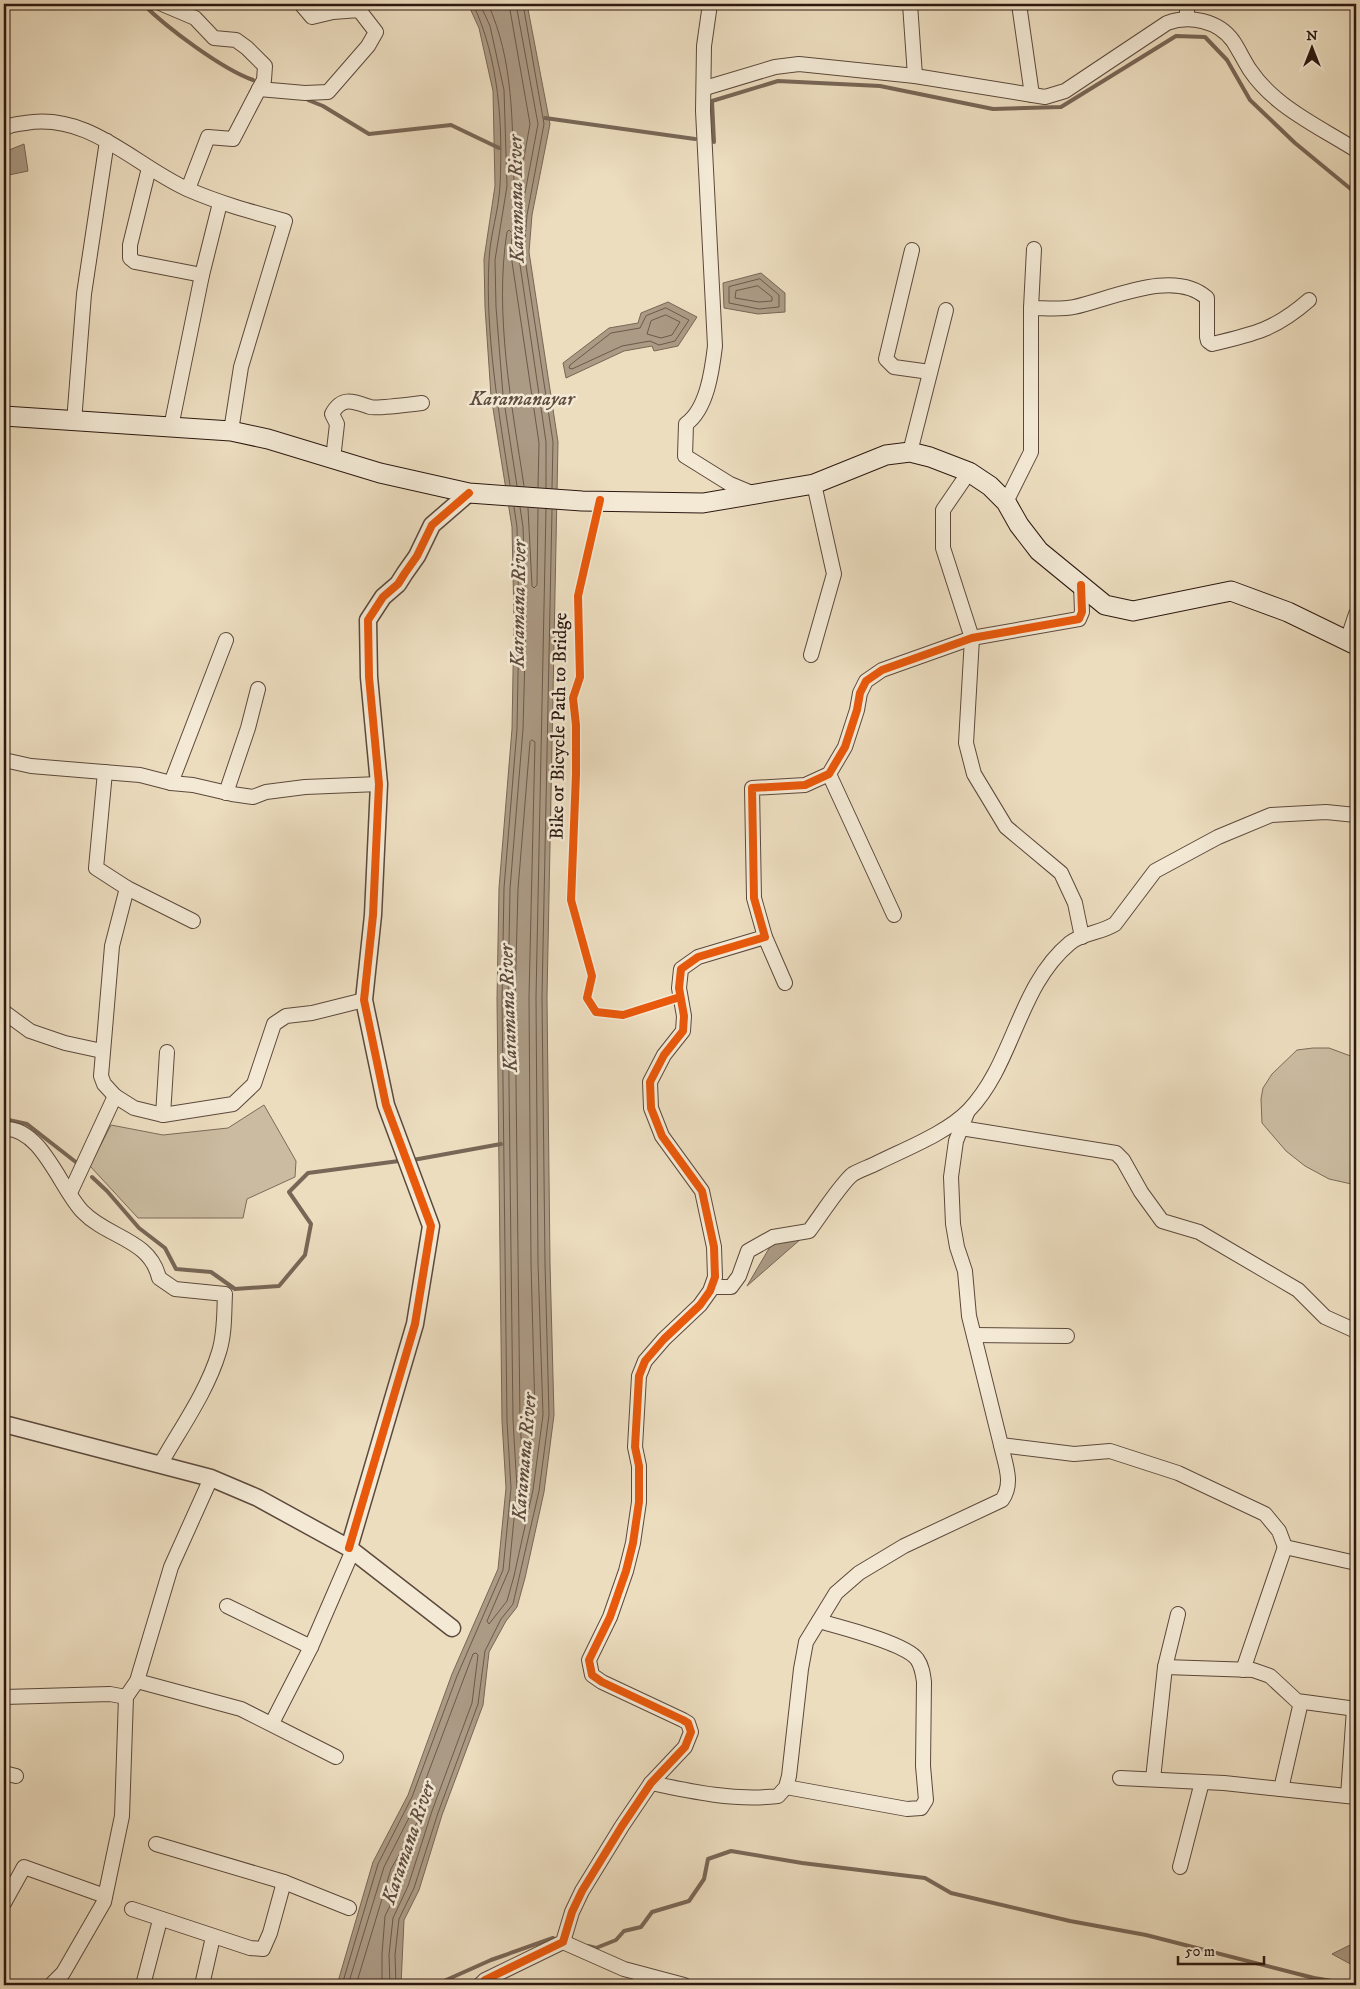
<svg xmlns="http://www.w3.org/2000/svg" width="1360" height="1989" font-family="'IM FELL DW Pica',serif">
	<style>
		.green { fill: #cbbca1; stroke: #7c6a58 }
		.water { fill: #ab9a84; stroke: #786656 }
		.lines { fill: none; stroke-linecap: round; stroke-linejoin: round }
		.shore { stroke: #6c594a; stroke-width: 1 }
		.stream { stroke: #786656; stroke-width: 4 }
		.minor-casing { stroke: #5c493c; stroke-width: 16 }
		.tertiary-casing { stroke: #5c493c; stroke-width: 19 }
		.secondary-casing { stroke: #2c1810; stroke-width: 21 }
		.minor { stroke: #f3e9d5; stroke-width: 14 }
		.tertiary { stroke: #f3e9d5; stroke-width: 16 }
		.secondary { stroke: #f3e9d5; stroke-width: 19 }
		.cycleway-casing { stroke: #f3e9d5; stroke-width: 11 }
		.cycleway { stroke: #e8590c; stroke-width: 8 }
		.labels { text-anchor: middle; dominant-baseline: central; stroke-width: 5; stroke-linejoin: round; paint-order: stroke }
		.street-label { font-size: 19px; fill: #2c1810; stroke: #f3e9d5 }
		.water-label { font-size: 20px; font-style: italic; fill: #5f4c3e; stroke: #f3e9d5 }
	</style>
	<rect width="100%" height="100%" fill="#ecddbf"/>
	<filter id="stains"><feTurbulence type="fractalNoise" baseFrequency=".004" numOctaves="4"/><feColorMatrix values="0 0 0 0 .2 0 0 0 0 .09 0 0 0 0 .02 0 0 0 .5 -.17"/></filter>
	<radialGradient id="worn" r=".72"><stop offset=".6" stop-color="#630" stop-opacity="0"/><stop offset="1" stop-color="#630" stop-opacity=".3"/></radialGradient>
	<g class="green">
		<path d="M 1313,1048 L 1329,1048 L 1356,1058 L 1356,1185 L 1329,1179 L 1305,1166 L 1286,1151 L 1262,1123 L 1261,1099 L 1263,1088 L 1272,1074 L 1297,1050 Z"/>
		<path d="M 264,1105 L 296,1161 L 295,1177 L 247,1199 L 243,1218 L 138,1218 L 90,1166 L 111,1125 L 163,1135 L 228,1128 Z"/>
	</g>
	<g class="water">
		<path d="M 468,4 L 527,4 L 550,124 L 532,215 L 529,252 L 558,442 L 547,997 L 550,1263 L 554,1415 L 544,1492 L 525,1578 L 517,1607 L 506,1621 L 489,1652 L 483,1705 L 442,1815 L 419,1890 L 404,1920 L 401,1985 L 337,1985 L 373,1862 L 408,1795 L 452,1674 L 498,1569 L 506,1488 L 502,1421 L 497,999 L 499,888 L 512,729 L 514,619 L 512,527 L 491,396 L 485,307 L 484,259 L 495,186 L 493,91 L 479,28 Z"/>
		<path d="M 24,144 L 28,171 L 4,176 L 4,152 Z"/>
		<path d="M 761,273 L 785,293 L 785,312 L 758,314 L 724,308 L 723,283 Z"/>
		<path d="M 668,302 L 697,317 L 678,346 L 654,351 L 652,346 L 624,351 L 566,378 L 563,363 L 609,328 L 638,323 L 641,313 Z"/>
		<path d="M 802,1238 L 747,1286 L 774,1240 Z"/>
		<path d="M 1356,1942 L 1356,1967 L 1332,1954 Z"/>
	</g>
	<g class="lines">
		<g class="shore">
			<path d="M 473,4 C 499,59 503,125 500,185 C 499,210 490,235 489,260 C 485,332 499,414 510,485"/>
			<path d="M 480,4 L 490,26 L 504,90 L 507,186 L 495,260 L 496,307 L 503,395 L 517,486"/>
			<path d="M 488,4 C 514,61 512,123 514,184 L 517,187 L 519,185 L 530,124 L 509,4"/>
			<path d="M 516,4 L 538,124 L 521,214 L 518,251 L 546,442 L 546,488"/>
			<path d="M 523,4 L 544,124 L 527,215 L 524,252 L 553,442 L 552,488"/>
			<path d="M 760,279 L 779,295 L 779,307 L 759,309 L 729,303 L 729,287 Z"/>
			<path d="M 758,286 L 772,297 L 772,301 L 759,302 L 735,298 L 736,291 Z"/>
			<path d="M 666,308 L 689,320 L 675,341 L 659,345 L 650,341 L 622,346 L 572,369 L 569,368 L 570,365 L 611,333 L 640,328 L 646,316 Z"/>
			<path d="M 666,315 L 680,322 L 672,335 L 661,338 L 647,334 L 651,321 Z"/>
			<path d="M 524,486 C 512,406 494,313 507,232 L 509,230 L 512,233 L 511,255 L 539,443 L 538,487"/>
			<path d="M 520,507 L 523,527 L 526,618 L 523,729 L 510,889 L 508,999 L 513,1420 L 517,1488 L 509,1570 L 487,1621 L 489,1624 L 507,1601 L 514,1576 L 533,1490 L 543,1415 L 538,1263 L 536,997 L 546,509"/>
			<path d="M 528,508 L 532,586 L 534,588 L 537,585 L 538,509"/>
			<path d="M 532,740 L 535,742 L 529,997 L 531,1263 L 535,1414 L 528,1470 L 526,1472 L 523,1470 L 520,1420 L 515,1000 L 518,889 L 530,742 Z"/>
			<path d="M 342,1985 L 378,1864 L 412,1797 L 457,1676 L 503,1570 L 511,1488 L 507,1421 L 502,999 L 504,888 L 517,729 L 519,619 L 517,527 L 514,507"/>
			<path d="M 348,1985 L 384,1867 L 418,1800 L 473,1654 L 476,1653 L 478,1655 L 472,1703 L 432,1811 L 408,1886 L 393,1918 L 389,1955 L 390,1985"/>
			<path d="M 356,1985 L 391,1869 L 419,1819 L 420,1822 L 401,1883 L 385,1916 L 382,1954 L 382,1985"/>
			<path d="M 396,1985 L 395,1955 L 399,1919 L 414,1888 L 438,1813 L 478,1704 L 485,1651 L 501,1619 L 513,1604 L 539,1491 L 549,1415 L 545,1263 L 542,997 L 552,510"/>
		</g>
		<g class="stream">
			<path d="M 143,4 C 167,28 222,69 253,80"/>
			<path d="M 308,100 L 323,106 L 369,134 L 451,125 L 499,148"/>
			<path d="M 545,118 L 695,139"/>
			<path d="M 714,142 L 712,101 L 778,81 L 880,86 L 993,109 L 1061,107 L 1176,36 L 1205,37 L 1227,60 L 1250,100 L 1295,143 L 1352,190 L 1356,190"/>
			<path d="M 4,1119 L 27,1124 L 77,1163"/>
			<path d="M 413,1160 L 501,1144"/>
			<path d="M 92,1177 L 107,1191 L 139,1228 L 165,1248 L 176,1269 L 211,1272 L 235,1289 L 279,1286 L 305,1255 L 311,1224 L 289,1192 L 308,1173 L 399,1161"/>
			<path d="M 588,1946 L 596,1948 L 616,1940 L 624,1931 L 641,1927 L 652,1912 L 689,1901 L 704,1879 L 708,1859 L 731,1851 L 802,1863 L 925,1878 L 951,1893 L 1070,1921 L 1146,1935 L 1314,1978 L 1356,1985"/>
			<path d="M 435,1985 L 491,1960 L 553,1938"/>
		</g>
		<g class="minor-casing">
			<g id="minor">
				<path d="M 162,4 L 195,18 L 214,38 L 236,40 L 247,48 L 265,66 L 264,80 L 259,89"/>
				<path d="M 710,4 L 704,46 L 703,111 L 715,346 C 712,371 707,409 686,424 L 685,456 L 730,484 L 754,494"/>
				<path d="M 910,4 L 915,76"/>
				<path d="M 1019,4 L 1032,95"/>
				<path d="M 1187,4 L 1187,19"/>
				<path d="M 705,88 L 775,67 L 799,64 L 915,76 L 1045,97 L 1065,91 L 1167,23 C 1189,15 1218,20 1233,41 C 1239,50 1244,61 1250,70 C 1258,82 1268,92 1279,101 C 1302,120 1331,134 1356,150"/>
				<path d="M 4,129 C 10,124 18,124 25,123 C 89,112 134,165 187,189 C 219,203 252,212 285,221 L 241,367 L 231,431"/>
				<path d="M 149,168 L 130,245 L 130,258 L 135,262 L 202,275"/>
				<path d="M 188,189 L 208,137 L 233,139 L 259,89 L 305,93 L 328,92 L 368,46 L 376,32 L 359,10 L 333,12 L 312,17 L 301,4"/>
				<path d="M 912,250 L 886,359 L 894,367 L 930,372"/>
				<path d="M 1031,308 C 1045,308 1060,310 1074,307 C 1111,299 1174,268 1207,298 L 1207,337 L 1208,341 L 1212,344 C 1255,334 1276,329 1309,300"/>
				<path d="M 74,422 L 84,294 L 107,141"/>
				<path d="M 171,427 L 202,275 L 220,203"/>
				<path d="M 910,452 L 946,310"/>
				<path d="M 333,459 L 337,424 L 332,414 C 342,395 355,402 370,407 C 376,409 413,404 422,403"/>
				<path d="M 969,472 L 943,510 L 943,548 L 972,638 L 966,743 L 974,774 L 1006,827 L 1061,873 L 1075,903 L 1082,937"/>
				<path d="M 1006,502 L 1031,452 L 1031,308 L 1034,249"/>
				<path d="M 1347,641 L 1356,614"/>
				<path d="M 811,655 L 834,574 L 814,484"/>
				<path d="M 4,760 L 31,766 L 140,775 L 171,783 L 193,785 L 232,794 L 253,797 L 266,792 L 305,787 L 379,784"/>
				<path d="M 105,772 L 96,868 L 127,888 L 112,946 L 101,1076 L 104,1084 L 115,1096"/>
				<path d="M 829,774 L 894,915"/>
				<path d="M 171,783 L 226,640"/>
				<path d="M 226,793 L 248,728 L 258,689"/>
				<path d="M 127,888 L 193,921"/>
				<path d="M 765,937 L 785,983"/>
				<path d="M 4,1012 L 30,1031 L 65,1043 L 102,1051"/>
				<path d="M 967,1113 L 956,1141 L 951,1177 L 953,1224 L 957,1247 L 965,1271 L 969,1316 L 1001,1445 L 1074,1454 L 1110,1451 L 1178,1473 L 1265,1514 L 1279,1531 L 1285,1547"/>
				<path d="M 163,1115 L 167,1052"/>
				<path d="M 961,1128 L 1116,1153 L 1123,1160 L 1141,1192 L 1162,1221 L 1199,1232 L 1298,1290 L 1325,1317 L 1356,1331"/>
				<path d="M 4,1129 C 41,1126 61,1190 83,1212 C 108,1238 150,1239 159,1278 L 175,1289 L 225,1294 C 224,1313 225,1333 219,1352 C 207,1392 180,1429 160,1465"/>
				<path d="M 70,1193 L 115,1096 L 134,1108 L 163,1115 L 233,1104 L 254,1084 L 274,1024 L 286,1016 L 312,1013 L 364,1000"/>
				<path d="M 712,1287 L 731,1287 L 739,1276 L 748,1251 L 773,1237 L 809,1231 C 819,1218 842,1182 853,1174 C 860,1170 869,1167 877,1163 C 905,1149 947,1133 969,1110 C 1014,1063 1018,986 1070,943 C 1082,933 1101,933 1115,924 L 1155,871 L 1218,837 L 1271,815 L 1326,812 L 1356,815"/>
				<path d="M 974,1335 L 1067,1336"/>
				<path d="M 227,1606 L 311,1647 L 353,1550"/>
				<path d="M 1165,1667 L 1253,1670 L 1270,1676 L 1297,1701 L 1356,1709"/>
				<path d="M 1243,1670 L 1285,1547 L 1356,1563"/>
				<path d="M 137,1681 L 241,1709 L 336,1757"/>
				<path d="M 4,1697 L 110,1694 L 126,1697"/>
				<path d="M 272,1723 L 311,1647"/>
				<path d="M 4,1773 L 16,1776"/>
				<path d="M 1120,1778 L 1224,1783 L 1356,1797"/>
				<path d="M 1153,1779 L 1165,1667 L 1178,1614"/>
				<path d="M 651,1783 C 693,1792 735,1801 778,1796 L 786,1787 L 789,1776 L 801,1669 L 806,1642 L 836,1593 L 859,1573 L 904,1546 L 1002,1500 C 1014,1483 1005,1464 1001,1445"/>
				<path d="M 786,1787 L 907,1809 L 921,1808 L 926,1800 L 923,1766 L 924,1682 C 923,1674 922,1666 917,1659 C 905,1643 840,1627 819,1621"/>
				<path d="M 1281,1789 L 1301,1702"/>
				<path d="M 1348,1796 L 1354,1709"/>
				<path d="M 156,1844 L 284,1882 L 349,1908"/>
				<path d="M 1180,1867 L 1202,1782"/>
				<path d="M 4,1903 L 24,1867 L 105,1896"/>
				<path d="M 132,1909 L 250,1948 L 263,1949 L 270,1933 L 284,1882"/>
				<path d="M 563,1942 L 624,1969 L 684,1985"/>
				<path d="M 51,1985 L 63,1973 L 104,1902 L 122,1816 L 126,1697 L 137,1681 L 171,1567 L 211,1478"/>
				<path d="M 143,1985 L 160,1920"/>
				<path d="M 202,1985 L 213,1937"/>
				<path d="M 480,1985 L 485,1980 L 563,1942 L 572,1912 L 582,1891 L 622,1826 L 651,1783 L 685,1747 L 691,1732 L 688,1723 L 683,1720 L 602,1682 L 592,1675 L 589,1660 L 610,1617 L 626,1571 L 633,1543 L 639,1502 L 639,1466 L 635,1447 L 639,1376 L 645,1361 L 664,1339 L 700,1305 L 710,1291 L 715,1277 L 714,1247 L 702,1191 L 662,1136 L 651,1108 L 650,1082 L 664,1055 L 683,1031 L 684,1016 L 679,988 L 681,969 L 698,957 L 765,937 L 754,898 L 752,788 L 805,785 L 829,774 L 845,747 L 857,710 L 860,693 L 866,681 L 882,670 L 972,638 L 1079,619 L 1082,612 L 1081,585"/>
			</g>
		</g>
		<g class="tertiary-casing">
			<g id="tertiary">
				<path d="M 4,1424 L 211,1478 L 258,1498 L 349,1548 L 452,1628"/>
				<path d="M 349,1548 L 415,1324 L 431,1226 L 386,1105 L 364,1000 L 373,915 L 379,784 L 369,677 L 368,620 L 383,597 L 398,584 L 405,573 L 417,556 L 432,525 L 469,493"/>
			</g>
		</g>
		<g class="secondary-casing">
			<path id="secondary" d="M 4,416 L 231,431 L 268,439 L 380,473 L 469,493 L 582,501 L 703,503 L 814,484 L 886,455 L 910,452 L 930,457 L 969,472 L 990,486 L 1006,502 L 1019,525 L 1039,551 L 1105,605 L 1133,611 L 1231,591 L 1288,612 L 1356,645"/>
		</g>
		<use href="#minor" class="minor"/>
		<use href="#tertiary" class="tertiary"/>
		<use href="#secondary" class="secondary"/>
		<g class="cycleway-casing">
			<g id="cycleway">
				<path d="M 600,500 L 578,596 L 580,677 L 573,698 L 576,725 L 576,774 L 571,900 L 592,976 L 587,998 L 596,1012 L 623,1015 L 680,997"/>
				<path d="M 349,1548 L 415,1324 L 431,1226 L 386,1105 L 364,1000 L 373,915 L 379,784 L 369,677 L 368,620 L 383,597 L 398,584 L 405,573 L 417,556 L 432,525 L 469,493"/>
				<path d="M 480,1985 L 485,1980 L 563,1942 L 572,1912 L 582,1891 L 622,1826 L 651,1783 L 685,1747 L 691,1732 L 688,1723 L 683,1720 L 602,1682 L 592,1675 L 589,1660 L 610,1617 L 626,1571 L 633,1543 L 639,1502 L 639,1466 L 635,1447 L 639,1376 L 645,1361 L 664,1339 L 700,1305 L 710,1291 L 715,1277 L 714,1247 L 702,1191 L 662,1136 L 651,1108 L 650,1082 L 664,1055 L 683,1031 L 684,1016 L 679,988 L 681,969 L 698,957 L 765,937 L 754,898 L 752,788 L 805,785 L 829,774 L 845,747 L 857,710 L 860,693 L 866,681 L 882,670 L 972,638 L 1079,619 L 1082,612 L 1081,585"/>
			</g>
		</g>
		<use href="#cycleway" class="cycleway"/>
	</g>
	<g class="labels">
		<g class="street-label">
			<text transform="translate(559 726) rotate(-89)">Bike or Bicycle Path to Bridge</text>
		</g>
		<g class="water-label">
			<text transform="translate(517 199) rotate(-91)">Karamana River</text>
			<text x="522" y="399">Karamanayar</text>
			<text transform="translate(519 604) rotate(-89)">Karamana River</text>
			<text transform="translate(509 1008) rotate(-92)">Karamana River</text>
			<text transform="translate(525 1457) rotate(-85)">Karamana River</text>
			<text transform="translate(409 1843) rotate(-71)">Karamana River</text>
		</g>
	</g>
	<rect width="1360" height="1989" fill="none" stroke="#ecddbf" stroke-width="20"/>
	<rect x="5" y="5" width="1350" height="1979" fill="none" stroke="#2c1810" stroke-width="2.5"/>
	<rect x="10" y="10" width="1340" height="1969" fill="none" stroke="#2c1810"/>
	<g transform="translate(1312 48)" stroke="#f3e9d5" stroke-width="4" paint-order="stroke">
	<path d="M0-4L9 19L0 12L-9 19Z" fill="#2c1810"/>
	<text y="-8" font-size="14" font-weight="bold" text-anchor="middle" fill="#2c1810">N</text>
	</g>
	<path d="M1178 1956v8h86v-8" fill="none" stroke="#2c1810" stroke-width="2.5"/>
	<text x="1185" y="1956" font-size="15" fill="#2c1810" stroke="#f3e9d5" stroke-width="4" paint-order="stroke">50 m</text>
	<rect width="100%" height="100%" filter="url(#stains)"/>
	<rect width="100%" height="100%" fill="url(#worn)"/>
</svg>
